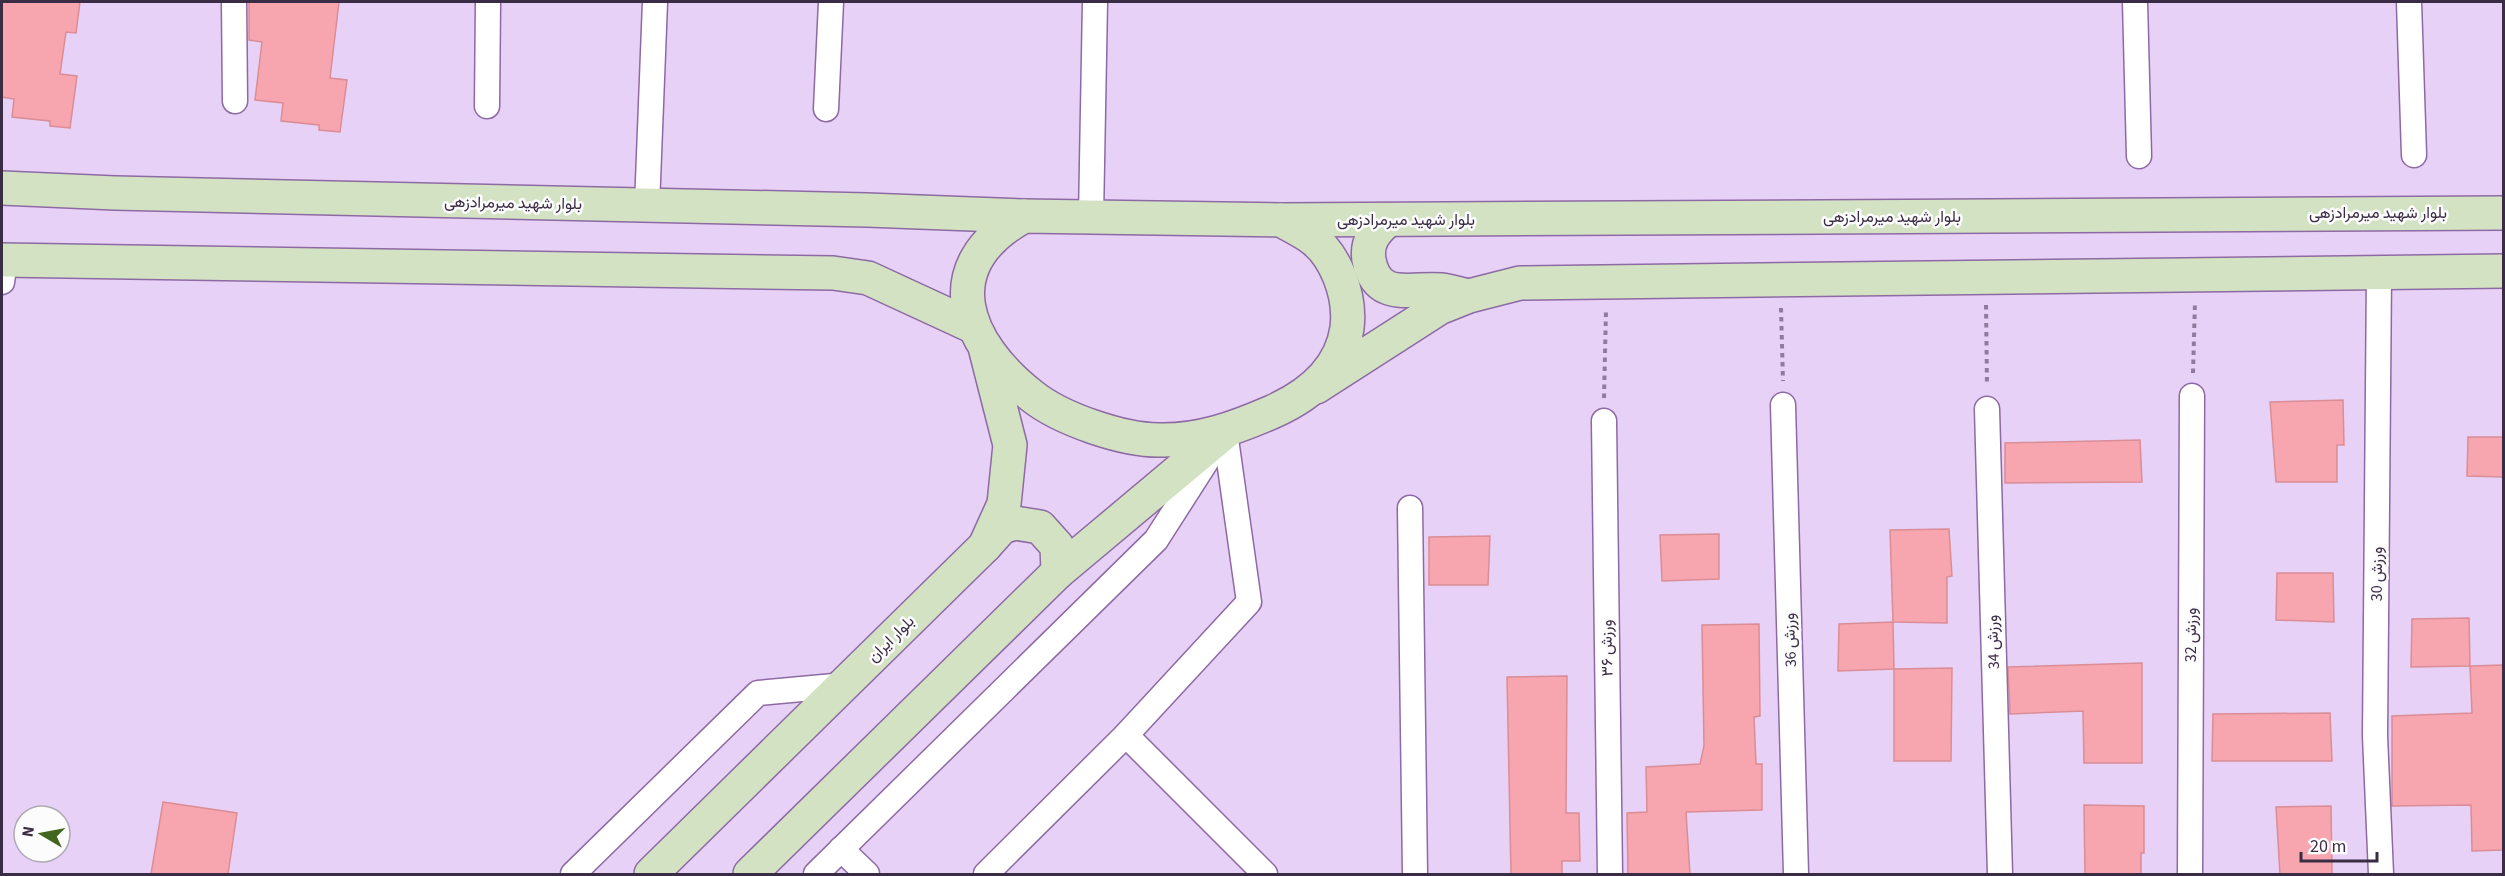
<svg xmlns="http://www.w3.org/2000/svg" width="2505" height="876" font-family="'Source Sans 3',Vazirmatn,sans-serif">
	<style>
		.building { fill: #f7a6af; stroke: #da8d96; stroke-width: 1.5 }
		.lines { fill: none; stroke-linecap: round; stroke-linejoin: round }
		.street-casing { stroke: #8d6aa3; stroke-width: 27 }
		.secondary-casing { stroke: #8d6aa3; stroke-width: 36 }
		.path { stroke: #8f7c9c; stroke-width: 4; stroke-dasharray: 4.5 4.5; stroke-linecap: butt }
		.street { stroke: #fff; stroke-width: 24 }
		.secondary { stroke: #d2e2c3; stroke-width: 33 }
		.labels { text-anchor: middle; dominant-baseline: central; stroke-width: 5; stroke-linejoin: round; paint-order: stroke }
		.street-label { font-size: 16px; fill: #3b2c45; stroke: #fcfcfc }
	</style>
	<rect width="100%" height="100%" fill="#e8d1f7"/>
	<g class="building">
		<path d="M 2,2 L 80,2 L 76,33 L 66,32 L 60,74 L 77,76 L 70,128 L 50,126 L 50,121 L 12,117 L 14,99 L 2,97 Z"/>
		<path d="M 249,2 L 339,2 L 330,78 L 347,80 L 340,132 L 319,130 L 319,125 L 281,121 L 283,103 L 255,100 L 262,42 L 249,40 Z"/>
		<path d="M 2343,400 L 2344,445 L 2337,445 L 2337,482 L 2276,482 L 2270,402 Z"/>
		<path d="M 2468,437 L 2504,437 L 2504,477 L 2467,476 Z"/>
		<path d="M 2140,440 L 2142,482 L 2005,483 L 2005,443 Z"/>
		<path d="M 1949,529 L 1952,576 L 1947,577 L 1947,623 L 1893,622 L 1890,530 Z"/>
		<path d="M 1719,534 L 1719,579 L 1662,581 L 1660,535 Z"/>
		<path d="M 1490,536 L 1488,585 L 1429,585 L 1429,537 Z"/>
		<path d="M 2277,573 L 2333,573 L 2334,622 L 2276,620 Z"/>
		<path d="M 2469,618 L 2470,666 L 2411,667 L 2412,619 Z"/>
		<path d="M 1893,622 L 1894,669 L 1838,671 L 1839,624 Z"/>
		<path d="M 1759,624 L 1760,716 L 1754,717 L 1756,764 L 1762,764 L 1762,810 L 1686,812 L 1690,874 L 1628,874 L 1627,813 L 1647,812 L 1646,767 L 1700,764 L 1704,746 L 1702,625 Z"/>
		<path d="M 2142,663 L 2142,763 L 2084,763 L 2083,711 L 2010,714 L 2008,667 Z"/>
		<path d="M 2504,665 L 2504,850 L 2472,851 L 2471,805 L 2392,806 L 2392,716 L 2472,713 L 2470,666 Z"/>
		<path d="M 1952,668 L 1951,761 L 1894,761 L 1894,669 Z"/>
		<path d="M 1567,676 L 1566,813 L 1579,813 L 1580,861 L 1562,861 L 1562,874 L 1511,874 L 1507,677 Z"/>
		<path d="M 2330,713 L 2332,761 L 2212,761 L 2213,714 Z"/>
		<path d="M 163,802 L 237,813 L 228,874 L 151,874 Z"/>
		<path d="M 2084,805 L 2144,806 L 2144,853 L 2141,853 L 2141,874 L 2085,874 Z"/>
		<path d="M 2331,806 L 2332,874 L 2280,874 L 2276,807 Z"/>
	</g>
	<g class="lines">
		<g class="street-casing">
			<g id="street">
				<path d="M 234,2 L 235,101"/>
				<path d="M 2135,2 L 2139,156"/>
				<path d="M 2409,2 L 2414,155"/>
				<path d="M 487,106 L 488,2"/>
				<path d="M 826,109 L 831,2"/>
				<path d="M 647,206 L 655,2"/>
				<path d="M 1091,217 L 1095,2"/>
				<path d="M 2379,273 L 2375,736 L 2381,874"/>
				<path d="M 2,282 L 5,261"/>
				<path d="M 1783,405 L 1796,874"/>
				<path d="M 1987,409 L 2000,874"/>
				<path d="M 1604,421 L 1610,874"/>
				<path d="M 1410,508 L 1415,874"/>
				<path d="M 1126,735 L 1265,874"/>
				<path d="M 841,849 L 867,874"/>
				<path d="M 573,874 L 758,693 L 845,685"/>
				<path d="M 816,874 L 1156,540 L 1213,451"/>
				<path d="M 986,874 L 1126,735 L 1249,602 L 1225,432"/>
				<path d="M 2190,874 L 2192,396"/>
			</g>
		</g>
		<g class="secondary-casing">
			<g id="secondary">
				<path d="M 2,188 L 115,193 L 867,210 L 1024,216"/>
				<path d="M 1024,216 L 1281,220 C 1290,225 1300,230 1309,236 C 1336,254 1351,296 1347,328 C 1341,370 1308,396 1272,412 C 1235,428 1200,441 1159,440 C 1122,440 1061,419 1032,396 C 964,343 933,266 1024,216 Z"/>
				<path d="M 1281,220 L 2504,213"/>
				<path d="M 1388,220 C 1375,231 1366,242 1369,260 C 1377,303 1412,287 1441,290 C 1450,291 1459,294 1468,296"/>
				<path d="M 2,260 L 833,273 L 868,278 L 972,326"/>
				<path d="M 1316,387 L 1439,308 L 1469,296 L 1520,283 L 2504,271"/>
				<path d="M 985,546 L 1002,527 L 1015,523 L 1040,527 L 1057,546 L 1058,572"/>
				<path d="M 651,874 L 985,546 L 1004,504 L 1010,445 L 986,351"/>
				<path d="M 750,874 L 1058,572 L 1225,432"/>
			</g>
		</g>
		<g class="path">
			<path d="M 1986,305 L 1987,385"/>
			<path d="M 1781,308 L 1783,381"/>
			<path d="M 2193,373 L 2195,302"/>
			<path d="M 1604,398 L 1606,310"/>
		</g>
		<use href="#street" class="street"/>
		<use href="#secondary" class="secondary"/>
	</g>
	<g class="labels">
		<g class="street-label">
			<text transform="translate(513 203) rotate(1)">بلوار شهید میرمرادزهی</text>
			<text x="2378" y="213">بلوار شهید میرمرادزهی</text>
			<text x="1892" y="217">بلوار شهید میرمرادزهی</text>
			<text x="1406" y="220">بلوار شهید میرمرادزهی</text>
			<text transform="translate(2377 574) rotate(-90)">ورزش 30</text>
			<text transform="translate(2191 635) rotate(-90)">ورزش 32</text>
			<text transform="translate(891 639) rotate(-45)">بلوار ایران</text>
			<text transform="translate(1790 640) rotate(-92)">ورزش 36</text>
			<text transform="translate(1993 642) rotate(-92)">ورزش 34</text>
			<text transform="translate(1607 648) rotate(-91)">ورزش ۳۶</text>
		</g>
	</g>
	<rect width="2505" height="876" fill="none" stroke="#3b2c45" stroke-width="6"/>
	<g transform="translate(42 834) rotate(280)"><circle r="28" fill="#fcfcfc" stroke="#afa9b3" stroke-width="1.5"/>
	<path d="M0-4.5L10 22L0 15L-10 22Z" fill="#42661e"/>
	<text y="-9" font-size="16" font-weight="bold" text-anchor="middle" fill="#3b2c45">N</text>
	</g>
	<path d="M2301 852v9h76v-9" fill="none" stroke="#3b2c45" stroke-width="3"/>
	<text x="2310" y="852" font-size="18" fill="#3b2c45" stroke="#fcfcfc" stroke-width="4.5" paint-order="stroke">20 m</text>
</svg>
